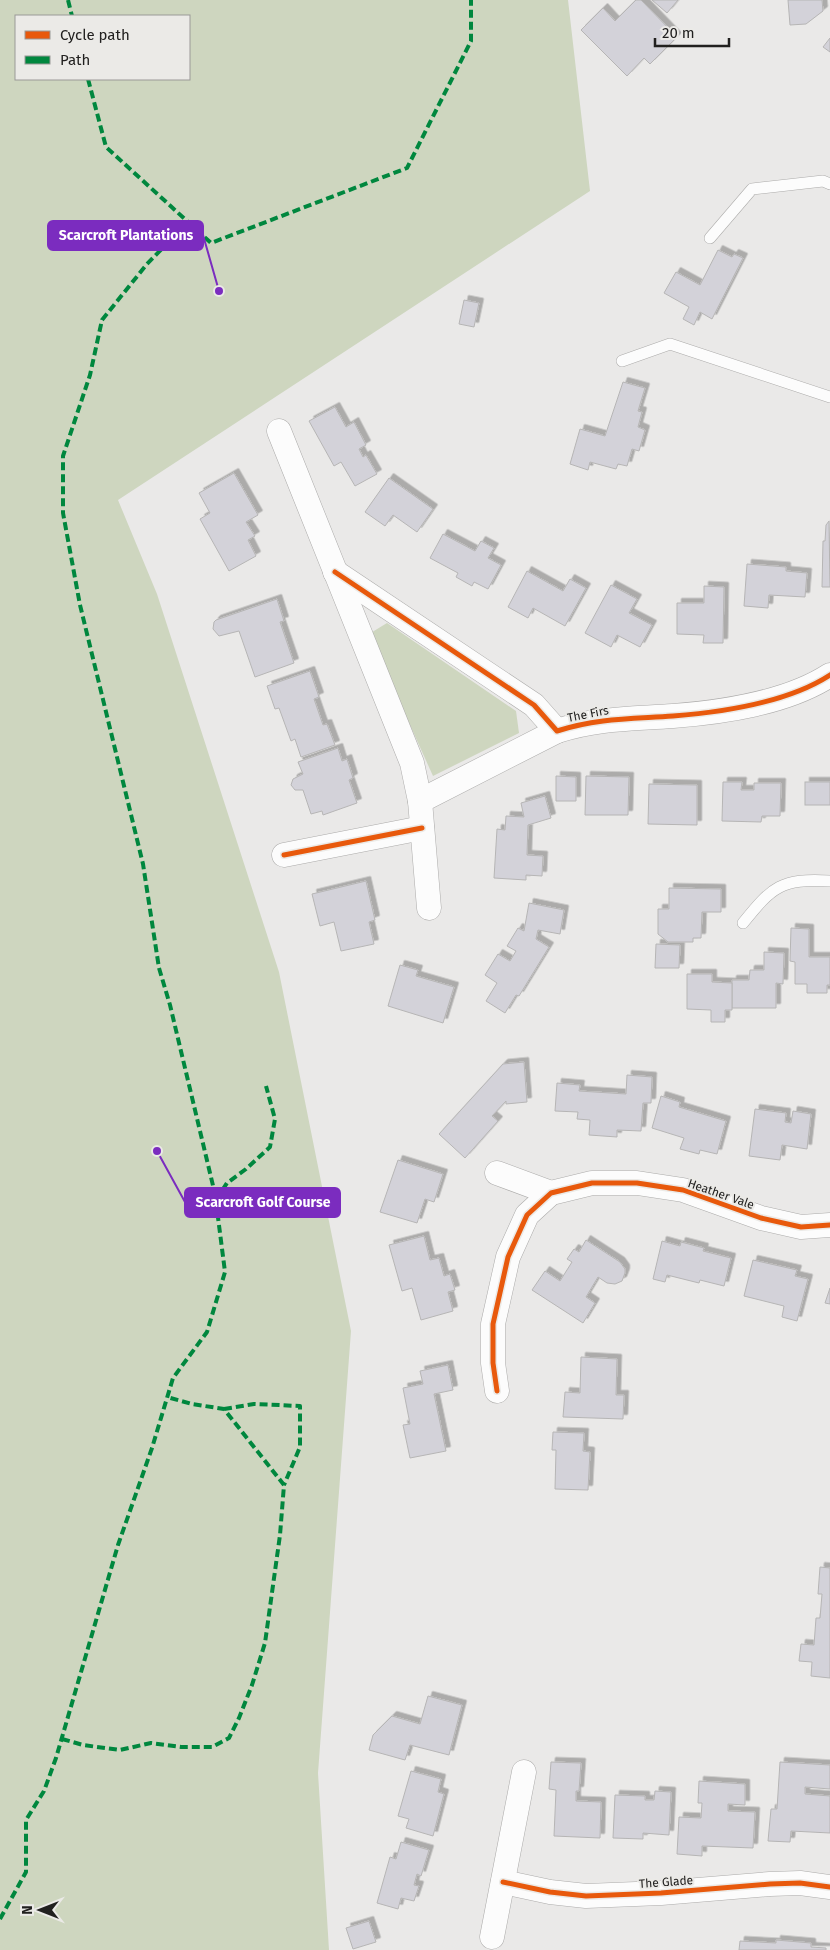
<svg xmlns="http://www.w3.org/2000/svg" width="830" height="1950" font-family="'Fira Sans',sans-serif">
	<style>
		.green { fill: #ced6bf; fill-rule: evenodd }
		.building { fill: #d3d2d9; stroke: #b6b5b5; filter: url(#shadow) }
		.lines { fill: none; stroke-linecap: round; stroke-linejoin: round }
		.lane-casing { stroke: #acabaa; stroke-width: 12 }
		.street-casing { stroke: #acabaa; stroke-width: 25 }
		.lane { stroke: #fcfcfc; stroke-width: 11 }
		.street { stroke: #fcfcfc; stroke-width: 24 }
		.quiet { stroke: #00873e; stroke-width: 4; stroke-dasharray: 8 4; stroke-linecap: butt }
		.cycleway-casing { stroke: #ebeae7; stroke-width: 8 }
		.cycleway { stroke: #e8590c; stroke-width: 5 }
		.labels { text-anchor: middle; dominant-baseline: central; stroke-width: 4; stroke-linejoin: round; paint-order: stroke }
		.street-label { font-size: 12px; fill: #21201f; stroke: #ebeae7 }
		.leader { fill: none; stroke: #7b2cbf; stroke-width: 2 }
		.callout-dot { fill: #7b2cbf; stroke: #ebeae7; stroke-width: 2 }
		.callout { fill: #7b2cbf; stroke: #7b2cbf; stroke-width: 2 }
		.callout-label { font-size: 14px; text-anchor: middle; font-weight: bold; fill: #fff }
	</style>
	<defs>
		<filter id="shadow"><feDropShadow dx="4.5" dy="-4.5" stdDeviation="0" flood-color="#0004"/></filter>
	</defs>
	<rect width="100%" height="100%" fill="#eae9e8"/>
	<g class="green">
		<path d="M 0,0 L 568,0 L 590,191 L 118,500 L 157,594 L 279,972 L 351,1331 L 318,1773 L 329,1950 L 0,1950 ZM 16,16 L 189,16 L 189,79 L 16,79 Z"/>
		<path d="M 387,623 L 516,711 L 519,733 L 433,776 L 369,634 Z"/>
	</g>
	<g class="building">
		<path d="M 636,0 L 641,0 L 677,37 L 650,64 L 644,58 L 627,76 L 581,30 L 603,8 L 615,21 Z"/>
		<path d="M 652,0 L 678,0 L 667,13 Z"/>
		<path d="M 788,0 L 822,0 L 823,11 L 806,24 L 790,25 Z"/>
		<path d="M 830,38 L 830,52 L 823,47 Z"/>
		<path d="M 718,250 L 732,257 L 734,254 L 743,258 L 712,319 L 700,312 L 694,325 L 683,319 L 689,307 L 664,293 L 676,272 L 700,285 Z"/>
		<path d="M 464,300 L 479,303 L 474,327 L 459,324 Z"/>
		<path d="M 623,382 L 645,388 L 638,411 L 642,412 L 638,427 L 645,430 L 639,451 L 632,449 L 627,466 L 618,464 L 616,469 L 590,462 L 588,470 L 570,464 L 580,429 L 605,436 Z"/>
		<path d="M 335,407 L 346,427 L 354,422 L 366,445 L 359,449 L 363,457 L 366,455 L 377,474 L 355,486 L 341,462 L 334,466 L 309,421 Z"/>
		<path d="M 234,473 L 258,515 L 246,522 L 255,536 L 248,540 L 256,556 L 229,571 L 200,519 L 210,513 L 199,493 Z"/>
		<path d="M 389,478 L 433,509 L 417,532 L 393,515 L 385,526 L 365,512 Z"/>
		<path d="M 829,521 L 830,587 L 822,587 L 823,541 L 825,541 L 826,525 Z"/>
		<path d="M 443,534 L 475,551 L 481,541 L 494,548 L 488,558 L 501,565 L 488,589 L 474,582 L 472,586 L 456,577 L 458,573 L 430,558 Z"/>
		<path d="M 747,564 L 786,567 L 786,571 L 807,573 L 805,597 L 769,595 L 768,608 L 744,606 Z"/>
		<path d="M 527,571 L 563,591 L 570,579 L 586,588 L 565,626 L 533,608 L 528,618 L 508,607 Z"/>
		<path d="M 611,585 L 637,599 L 629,613 L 652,625 L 640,647 L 617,635 L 611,647 L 585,633 Z"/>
		<path d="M 704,586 L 724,587 L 723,643 L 703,643 L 704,635 L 677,634 L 677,603 L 704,603 Z"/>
		<path d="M 277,599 L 284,621 L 280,622 L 294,663 L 255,677 L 239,631 L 219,636 L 213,629 L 214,622 L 216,620 Z"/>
		<path d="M 310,671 L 319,697 L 314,699 L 323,725 L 327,724 L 335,745 L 301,757 L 295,739 L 291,741 L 279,708 L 275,709 L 267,686 Z"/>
		<path d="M 338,748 L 342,761 L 347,759 L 353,778 L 349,780 L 357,803 L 323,815 L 322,811 L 311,814 L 303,790 L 295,790 L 291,785 L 293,779 L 303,774 L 298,762 Z"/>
		<path d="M 556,776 L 576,777 L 576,801 L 556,801 Z"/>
		<path d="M 586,776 L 629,777 L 628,815 L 585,815 Z"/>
		<path d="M 723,782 L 742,782 L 741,790 L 754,790 L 754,783 L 781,783 L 780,816 L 762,816 L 761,822 L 722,821 Z"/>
		<rect x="805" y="782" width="25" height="23"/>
		<path d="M 649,784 L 697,785 L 697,825 L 648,824 Z"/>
		<path d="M 545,796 L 551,818 L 528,825 L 527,855 L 543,856 L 542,876 L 526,875 L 526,880 L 494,878 L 497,829 L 505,830 L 506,816 L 524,817 L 521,803 Z"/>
		<path d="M 366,881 L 375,920 L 369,922 L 374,944 L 341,951 L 334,922 L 320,926 L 312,894 Z"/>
		<path d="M 669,888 L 721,889 L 721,912 L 702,912 L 701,938 L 693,938 L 693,942 L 668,942 L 658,934 L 658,909 L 669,909 Z"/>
		<path d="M 529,903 L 564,910 L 560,934 L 538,930 L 536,939 L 549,947 L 519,996 L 516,995 L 505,1013 L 486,1001 L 497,983 L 485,975 L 498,954 L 510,961 L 516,951 L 507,946 L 518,928 L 524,931 Z"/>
		<path d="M 791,928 L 809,929 L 809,957 L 830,957 L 830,985 L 827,985 L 827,993 L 807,993 L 807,984 L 795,984 L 795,962 L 790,961 Z"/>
		<path d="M 656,944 L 680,945 L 679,968 L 655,968 Z"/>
		<path d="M 764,952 L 784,953 L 783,984 L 776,983 L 776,1008 L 732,1008 L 732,980 L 749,980 L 750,970 L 764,970 Z"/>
		<path d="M 400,965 L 418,970 L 416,976 L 454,987 L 443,1023 L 388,1006 Z"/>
		<path d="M 687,974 L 712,974 L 712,982 L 732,983 L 732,1010 L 725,1010 L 725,1022 L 711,1022 L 711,1010 L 687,1009 Z"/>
		<path d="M 524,1062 L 527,1102 L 506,1104 L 506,1101 L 492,1116 L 498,1121 L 465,1158 L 439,1134 L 503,1064 Z"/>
		<path d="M 627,1075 L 652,1077 L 651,1103 L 643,1103 L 641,1131 L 617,1130 L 617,1137 L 589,1135 L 590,1120 L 577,1119 L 578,1112 L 555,1111 L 557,1083 L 580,1085 L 579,1091 L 626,1094 Z"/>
		<path d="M 661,1096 L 680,1102 L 679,1107 L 726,1121 L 717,1154 L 700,1150 L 699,1154 L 680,1149 L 684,1138 L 652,1128 Z"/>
		<path d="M 755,1109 L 786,1113 L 785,1122 L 791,1123 L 793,1111 L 811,1114 L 807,1149 L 782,1145 L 780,1160 L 749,1156 Z"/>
		<path d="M 398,1160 L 443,1174 L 434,1202 L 425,1199 L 417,1223 L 380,1212 Z"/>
		<path d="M 424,1236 L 430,1260 L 439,1258 L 444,1276 L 450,1274 L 455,1290 L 448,1292 L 453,1311 L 421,1320 L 412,1288 L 402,1291 L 389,1245 Z"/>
		<path d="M 586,1240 L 620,1262 L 625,1269 L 625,1273 L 622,1281 L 615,1284 L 607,1283 L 598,1277 L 586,1297 L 595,1303 L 583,1323 L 532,1290 L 545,1271 L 560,1281 L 572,1262 L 567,1259 L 574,1249 L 579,1252 Z"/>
		<path d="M 662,1241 L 680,1246 L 681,1242 L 704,1248 L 703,1251 L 731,1258 L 724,1286 L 700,1280 L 699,1283 L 667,1275 L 665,1282 L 653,1279 Z"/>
		<path d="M 753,1260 L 797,1270 L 795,1276 L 808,1279 L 797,1321 L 782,1317 L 784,1306 L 744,1296 Z"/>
		<path d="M 830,1288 L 830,1304 L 825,1303 Z"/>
		<path d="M 581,1357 L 617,1359 L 616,1395 L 624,1395 L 623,1419 L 563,1417 L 565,1392 L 580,1393 Z"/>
		<path d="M 448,1365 L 453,1390 L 434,1394 L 446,1451 L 410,1458 L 403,1425 L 410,1424 L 403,1388 L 423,1384 L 420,1371 Z"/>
		<path d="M 553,1432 L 584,1433 L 583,1451 L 590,1452 L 588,1490 L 555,1489 L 556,1450 L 552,1450 Z"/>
		<path d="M 820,1567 L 830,1568 L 830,1678 L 811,1676 L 812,1662 L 799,1661 L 801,1644 L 814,1645 L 816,1618 L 820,1618 L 822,1594 L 818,1594 Z"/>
		<path d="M 428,1696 L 462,1705 L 449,1755 L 410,1745 L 405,1760 L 369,1750 L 373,1735 L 392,1716 L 420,1724 Z"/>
		<path d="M 551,1762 L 581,1763 L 579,1791 L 576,1791 L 576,1801 L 601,1802 L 600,1838 L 554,1836 L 556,1790 L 549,1789 Z"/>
		<path d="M 780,1762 L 830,1765 L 830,1789 L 805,1787 L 805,1794 L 830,1796 L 830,1833 L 791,1831 L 790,1842 L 768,1841 L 771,1809 L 777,1809 Z"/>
		<path d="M 411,1771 L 441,1779 L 438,1792 L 444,1794 L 433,1836 L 406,1828 L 409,1819 L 398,1816 Z"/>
		<path d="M 699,1781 L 745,1784 L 745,1805 L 728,1804 L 728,1811 L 755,1812 L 753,1848 L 702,1846 L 702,1856 L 677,1854 L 679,1817 L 701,1818 L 702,1803 L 698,1803 Z"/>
		<path d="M 655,1791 L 671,1792 L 669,1835 L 643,1833 L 643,1839 L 613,1838 L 615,1795 L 645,1796 L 645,1800 L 654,1800 Z"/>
		<path d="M 401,1842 L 429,1850 L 421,1876 L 417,1874 L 414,1885 L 419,1886 L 414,1901 L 401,1898 L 398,1909 L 377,1903 L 390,1857 L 396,1859 Z"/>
		<path d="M 369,1921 L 376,1942 L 353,1949 L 346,1928 Z"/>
		<path d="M 776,1940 L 811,1943 L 811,1947 L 826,1948 L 826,1950 L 739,1950 L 740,1941 L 776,1943 Z"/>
	</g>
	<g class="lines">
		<g class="lane-casing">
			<g id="lane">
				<path d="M 710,238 L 752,189 L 823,181 L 830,184"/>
				<path d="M 622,361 L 670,344 L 830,397"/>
				<path d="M 743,923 C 772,887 781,878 830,881"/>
			</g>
		</g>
		<g class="street-casing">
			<g id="street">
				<path d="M 279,431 L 412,763 L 420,801 L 429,908"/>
				<path d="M 335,572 L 534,705 L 557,731 C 598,718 631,719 673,716 C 724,712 787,703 830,675"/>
				<path d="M 420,801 L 557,731"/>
				<path d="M 284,855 L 422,828"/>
				<path d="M 497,1173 L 551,1193"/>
				<path d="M 497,1391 L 493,1363 L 493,1324 L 508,1257 L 527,1215 L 551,1193 L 592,1183 L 637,1183 L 683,1190 L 761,1218 L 801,1227 L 830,1225"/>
				<path d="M 503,1882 L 550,1892 L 586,1896 L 661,1893 L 770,1884 L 800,1883 L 830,1887"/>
				<path d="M 492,1937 L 524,1772"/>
			</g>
		</g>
		<use href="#lane" class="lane"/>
		<use href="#street" class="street"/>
		<g class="quiet">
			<path d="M 68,0 L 72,16"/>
			<path d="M 88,79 L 106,147 L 211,243 L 407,168 L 471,41 L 471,0"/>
			<path d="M 216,1200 L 227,1183 L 246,1169 L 270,1147 L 275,1119 L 266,1086"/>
			<path d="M 224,1409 L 254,1404 L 300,1406 L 300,1447 L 284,1485"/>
			<path d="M 62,1739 L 83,1745 L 120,1750 L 151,1743 L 181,1747 L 212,1747 L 229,1738 L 239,1718 L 252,1685 L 265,1643 L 280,1535 L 284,1485 L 224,1409 L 192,1404 L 167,1397"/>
			<path d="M 0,1919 L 26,1872 L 26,1820 L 44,1791 L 56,1758 L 118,1545 L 152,1448 L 173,1378 L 207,1332 L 225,1272 L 215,1194 L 170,1005 L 159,968 L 143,864 L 80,605 L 63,513 L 63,456 L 90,375 L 102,320 L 147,264 L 188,222"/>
		</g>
		<g class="cycleway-casing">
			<g id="cycleway">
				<path d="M 335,572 L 534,705 L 557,731 C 598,718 631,719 673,716 C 724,712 787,703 830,675"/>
				<path d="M 284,855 L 422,828"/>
				<path d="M 497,1391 L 493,1363 L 493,1324 L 508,1257 L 527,1215 L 551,1193 L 592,1183 L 637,1183 L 683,1190 L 761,1218 L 801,1227 L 830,1225"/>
				<path d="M 503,1882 L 550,1892 L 586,1896 L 661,1893 L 770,1884 L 800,1883 L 830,1887"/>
			</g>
		</g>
		<use href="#cycleway" class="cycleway"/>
	</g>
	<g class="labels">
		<g class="street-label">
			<text transform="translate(588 714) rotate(-11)">The Firs</text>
			<text transform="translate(721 1194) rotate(19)">Heather Vale</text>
			<text transform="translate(666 1882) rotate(-4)">The Glade</text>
		</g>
	</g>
	<path class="leader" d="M219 291L203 235M157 1151L185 1202"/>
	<g class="callout-dot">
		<circle cx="219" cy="291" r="5"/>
		<circle cx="157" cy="1151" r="5"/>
	</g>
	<g class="callout">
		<rect x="48" y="221" width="155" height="29" rx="5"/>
		<rect x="185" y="1188" width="155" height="29" rx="5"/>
	</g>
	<g class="callout-label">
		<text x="126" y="240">Scarcroft Plantations</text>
		<text x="263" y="1207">Scarcroft Golf Course</text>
	</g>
	<rect x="15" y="15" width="175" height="65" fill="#ebeae7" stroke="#9a9997"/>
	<rect x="25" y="31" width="25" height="8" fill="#e8590c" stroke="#9a9997"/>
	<text x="60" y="40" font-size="15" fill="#21201f">Cycle path</text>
	<rect x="25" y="56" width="25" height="8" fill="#00873e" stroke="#9a9997"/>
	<text x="60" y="65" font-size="15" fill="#21201f">Path</text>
	<g transform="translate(40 1910) rotate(270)" stroke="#ebeae7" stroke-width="4" paint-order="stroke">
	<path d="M0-4L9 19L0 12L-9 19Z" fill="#21201f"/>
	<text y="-8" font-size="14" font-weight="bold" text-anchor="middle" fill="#21201f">N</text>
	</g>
	<path d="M655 38v8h74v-8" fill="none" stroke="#21201f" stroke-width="2.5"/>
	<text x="662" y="38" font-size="15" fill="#21201f" stroke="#ebeae7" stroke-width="4" paint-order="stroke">20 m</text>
</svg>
